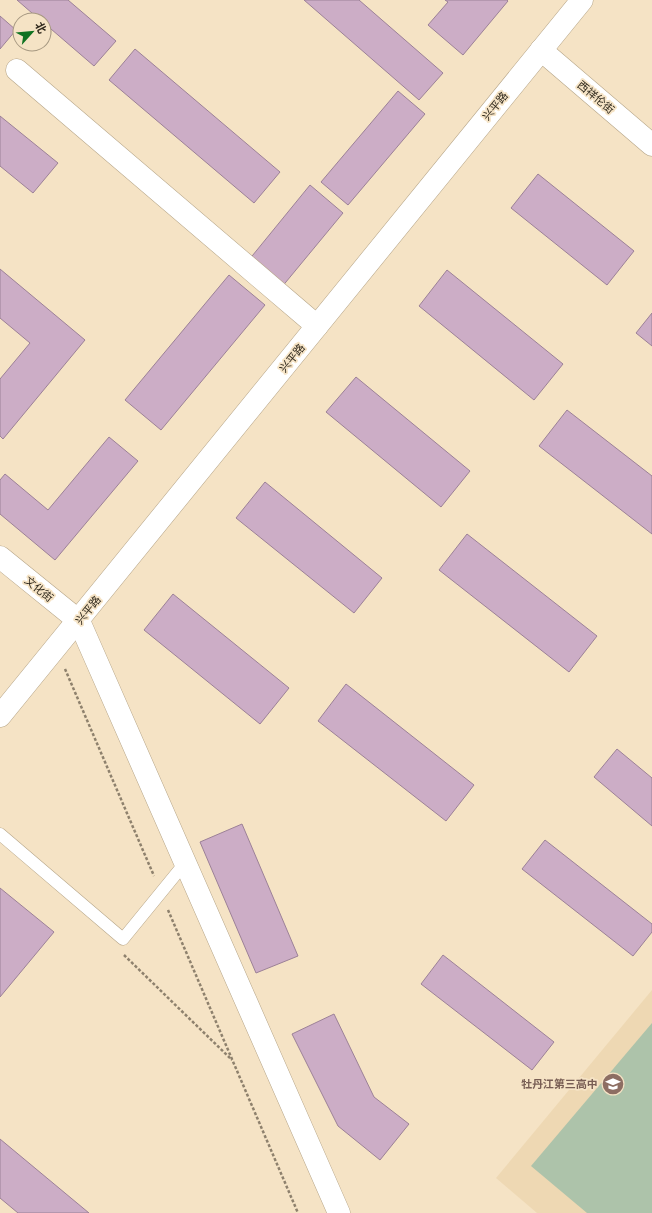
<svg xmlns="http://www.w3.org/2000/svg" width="652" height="1213" font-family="'Archivo Narrow','Noto Sans SC',sans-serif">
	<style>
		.built { fill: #eed8b3 }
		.green { fill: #adc3aa }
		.building { fill: #ccadc6; stroke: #9c8197 }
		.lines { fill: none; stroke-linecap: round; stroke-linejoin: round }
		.service-casing { stroke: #b6a588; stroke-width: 13 }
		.minor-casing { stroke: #b6a588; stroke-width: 23 }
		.tertiary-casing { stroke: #b6a588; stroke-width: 23 }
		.path { stroke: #8e816d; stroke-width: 2.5; stroke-dasharray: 3 2; stroke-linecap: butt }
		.service { stroke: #fff; stroke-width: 12 }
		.minor { stroke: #fff; stroke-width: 22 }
		.tertiary { stroke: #fff; stroke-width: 22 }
		.labels { text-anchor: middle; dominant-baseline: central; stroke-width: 3.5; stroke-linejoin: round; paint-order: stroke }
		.street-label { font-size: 11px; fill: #2f281c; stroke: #f5e3c5 }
		.education-label { font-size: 11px; font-weight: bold; fill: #785e54; stroke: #f5e3c5; text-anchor: end }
	</style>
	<rect width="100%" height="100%" fill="#f5e3c5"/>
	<path class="built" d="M 652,990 L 652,1213 L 537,1213 L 496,1178 Z"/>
	<path class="green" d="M 652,1023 L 652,1213 L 587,1213 L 531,1166 Z"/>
	<g class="building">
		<path d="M 17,0 L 68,0 L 116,41 L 94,66 L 44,23 L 44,20 L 40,20 Z"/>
		<path d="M 304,0 L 359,0 L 443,73 L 419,100 Z"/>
		<path d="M 445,0 L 507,0 L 508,1 L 463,55 L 428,25 L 448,2 Z"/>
		<path d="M 0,16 L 16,30 L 0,49 Z"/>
		<path d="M 135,49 L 280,172 L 254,203 L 109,80 Z"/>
		<path d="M 398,91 L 425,114 L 348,205 L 321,182 Z"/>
		<path d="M 0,116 L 58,163 L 33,193 L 0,166 Z"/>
		<path d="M 538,174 L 634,251 L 607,285 L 511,208 Z"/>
		<path d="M 310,185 L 343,213 L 281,288 L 248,261 Z"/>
		<path d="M 0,269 L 85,340 L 3,439 L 0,436 L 0,379 L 30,343 L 0,318 Z"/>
		<path d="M 447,270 L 563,364 L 534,400 L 419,306 Z"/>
		<path d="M 229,275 L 265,305 L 161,430 L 125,400 Z"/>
		<path d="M 652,313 L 652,346 L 636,333 Z"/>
		<path d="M 356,377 L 470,471 L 441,507 L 326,412 Z"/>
		<path d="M 567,410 L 652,476 L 652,534 L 539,446 Z"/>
		<path d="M 109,437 L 138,461 L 55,560 L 0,514 L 0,480 L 5,474 L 48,510 Z"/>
		<path d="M 265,482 L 382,578 L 354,613 L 236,518 Z"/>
		<path d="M 467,534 L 597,636 L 569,672 L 439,570 Z"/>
		<path d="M 173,594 L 289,688 L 260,724 L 144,630 Z"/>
		<path d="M 346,684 L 474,785 L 446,821 L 318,721 Z"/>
		<path d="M 617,749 L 652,778 L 652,826 L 594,777 Z"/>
		<path d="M 242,824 L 298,956 L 256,973 L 200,842 Z"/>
		<path d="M 545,840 L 652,924 L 652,932 L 633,956 L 522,869 Z"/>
		<path d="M 0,888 L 54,932 L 0,997 Z"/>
		<path d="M 443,955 L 554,1042 L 532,1070 L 421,984 Z"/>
		<path d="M 334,1014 L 374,1097 L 409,1124 L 380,1160 L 338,1126 L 292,1034 Z"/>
		<path d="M 0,1139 L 89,1213 L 18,1213 L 0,1198 Z"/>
	</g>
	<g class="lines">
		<g class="service-casing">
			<path id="service" d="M 0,834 L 123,939 L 185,863"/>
		</g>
		<g class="minor-casing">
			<g id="minor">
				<path d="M 17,70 L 317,326"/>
				<path d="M 79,621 L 339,1213"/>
			</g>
		</g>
		<g class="tertiary-casing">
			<g id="tertiary">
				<path d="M 541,50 L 652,145"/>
				<path d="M 0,557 L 79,621"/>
				<path d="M 0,716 L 582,0"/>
			</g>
		</g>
		<g class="path">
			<path d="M 65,669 L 154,876"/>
			<path d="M 168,910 L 298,1213"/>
			<path d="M 124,955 L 232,1060"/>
		</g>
		<use href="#service" class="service"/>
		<use href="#minor" class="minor"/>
		<use href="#tertiary" class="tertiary"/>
	</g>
	<defs>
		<g id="school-disc" transform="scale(1.15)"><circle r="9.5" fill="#8d6e63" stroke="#f5e3c5"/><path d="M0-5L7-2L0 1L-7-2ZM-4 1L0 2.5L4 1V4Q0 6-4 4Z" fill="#fff"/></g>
	</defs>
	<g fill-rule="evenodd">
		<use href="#school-disc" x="613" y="1084"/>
	</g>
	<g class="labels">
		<g class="street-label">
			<text transform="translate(596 97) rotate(40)">西祥伦街</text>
			<text transform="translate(495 106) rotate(-51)">兴平路</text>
			<text transform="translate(292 358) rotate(-51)">兴平路</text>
			<text transform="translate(39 589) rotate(39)">文化街</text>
			<text transform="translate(88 610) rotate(-51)">兴平路</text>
		</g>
		<g class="education-label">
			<text x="598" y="1084">牡丹江第三高中</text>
		</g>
	</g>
	<g transform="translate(32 32) rotate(63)"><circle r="19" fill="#f5e3c5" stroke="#a69881"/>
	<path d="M0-3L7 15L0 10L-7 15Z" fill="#0f7221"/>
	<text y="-6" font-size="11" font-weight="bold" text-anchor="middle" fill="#2f281c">北</text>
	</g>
</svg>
